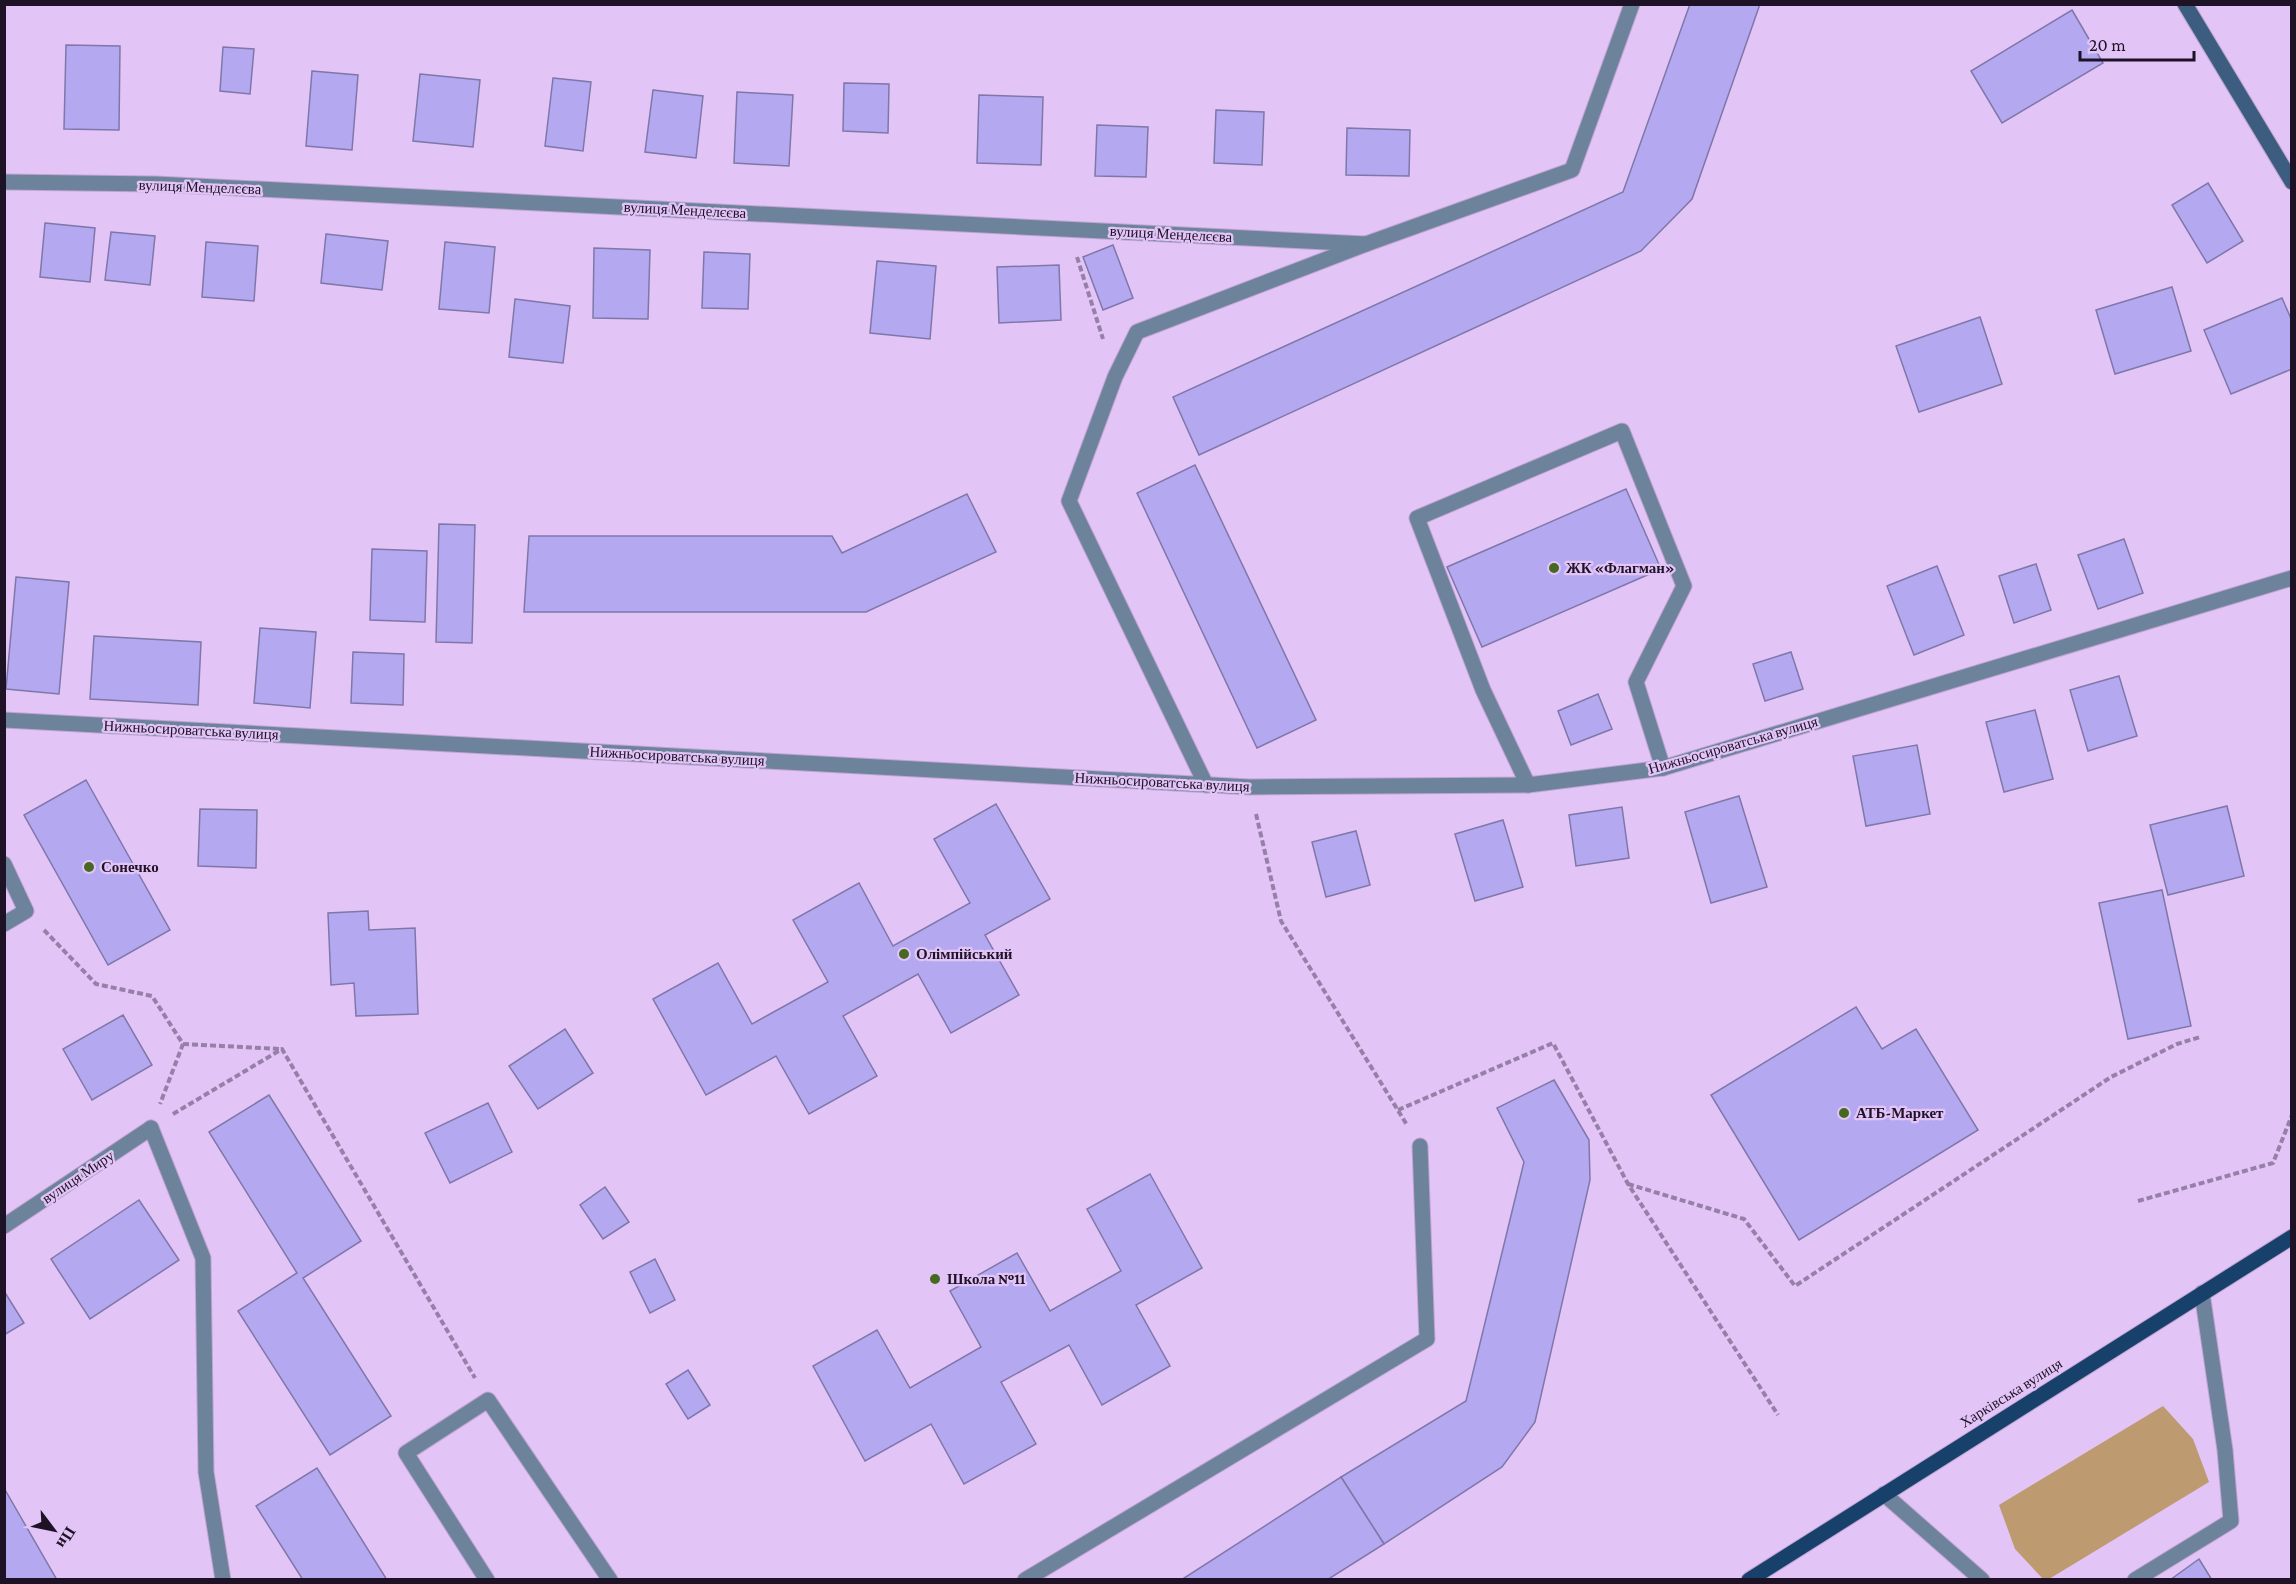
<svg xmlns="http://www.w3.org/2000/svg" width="2296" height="1584" font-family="'Crimson Pro',serif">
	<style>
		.green { fill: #bd9a70 }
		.building { fill: #b4a9f0; stroke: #7f77a9; stroke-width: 1.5 }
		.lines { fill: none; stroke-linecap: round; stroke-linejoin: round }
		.lane-casing { stroke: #bfa4d1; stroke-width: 17 }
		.street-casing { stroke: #bfa4d1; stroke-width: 17 }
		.secondary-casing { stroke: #bfa4d1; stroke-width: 17 }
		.primary-casing { stroke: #bfa4d1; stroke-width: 17 }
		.path { stroke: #9780a7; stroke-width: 4; stroke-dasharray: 6 3; stroke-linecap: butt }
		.lane { stroke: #6d839b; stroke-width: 15 }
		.street { stroke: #6d839b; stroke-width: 15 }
		.secondary { stroke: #3c5d80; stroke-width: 15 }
		.primary { stroke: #17416b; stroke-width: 15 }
		.poi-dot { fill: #466820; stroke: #e2c4f7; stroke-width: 2 }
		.labels { text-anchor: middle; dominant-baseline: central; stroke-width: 4.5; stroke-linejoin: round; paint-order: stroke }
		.street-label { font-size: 15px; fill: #1e1326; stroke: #e2c4f7 }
		.poi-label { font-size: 15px; font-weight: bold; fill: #1e1326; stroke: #e2c4f7; text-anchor: start }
	</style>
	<rect width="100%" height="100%" fill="#e2c4f7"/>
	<path class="green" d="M 2163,1406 L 2193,1439 L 2209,1482 L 2049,1579 L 2043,1579 L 2015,1549 L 1999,1505 Z"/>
	<g class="building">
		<path d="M 1690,4 L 1760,4 L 1692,199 L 1641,251 L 1199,455 L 1173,397 L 1623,192 Z"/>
		<path d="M 2072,10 L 2103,63 L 2002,123 L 1971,71 Z"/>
		<path d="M 66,45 L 120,46 L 119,130 L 64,129 Z"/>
		<path d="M 223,47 L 254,49 L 250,94 L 220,91 Z"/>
		<path d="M 312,71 L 358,75 L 352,150 L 306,146 Z"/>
		<path d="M 420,74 L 480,80 L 473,147 L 413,141 Z"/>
		<path d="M 553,78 L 591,82 L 583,151 L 545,146 Z"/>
		<path d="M 844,83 L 889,84 L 888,133 L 843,131 Z"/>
		<path d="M 653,90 L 703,96 L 696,158 L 645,152 Z"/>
		<path d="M 737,92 L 793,95 L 789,166 L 734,163 Z"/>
		<path d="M 979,95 L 1043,97 L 1041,165 L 977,163 Z"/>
		<path d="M 1216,110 L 1264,112 L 1262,165 L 1214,163 Z"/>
		<path d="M 1097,125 L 1148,127 L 1146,177 L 1095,176 Z"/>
		<path d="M 1347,128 L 1410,130 L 1409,176 L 1346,175 Z"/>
		<path d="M 2208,183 L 2243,241 L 2207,263 L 2172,205 Z"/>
		<path d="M 45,223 L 95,228 L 90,282 L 40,277 Z"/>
		<path d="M 111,232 L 155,236 L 150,285 L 105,280 Z"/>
		<path d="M 326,234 L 388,241 L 382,290 L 321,283 Z"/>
		<path d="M 206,242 L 258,246 L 254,301 L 202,297 Z"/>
		<path d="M 445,242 L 495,247 L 489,313 L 439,309 Z"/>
		<path d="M 1113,245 L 1133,298 L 1103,310 L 1083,257 Z"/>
		<path d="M 594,248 L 650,250 L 648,319 L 593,318 Z"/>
		<path d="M 704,252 L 750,254 L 748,309 L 702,308 Z"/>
		<path d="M 877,261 L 936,266 L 930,339 L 870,333 Z"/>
		<path d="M 1059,265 L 1061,320 L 999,323 L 997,267 Z"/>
		<path d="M 2172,287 L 2191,351 L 2115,374 L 2096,310 Z"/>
		<path d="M 2282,298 L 2292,321 L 2292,369 L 2231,394 L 2204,330 Z"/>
		<path d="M 515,299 L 570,306 L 563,363 L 509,357 Z"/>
		<path d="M 1980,317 L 2002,384 L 1919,412 L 1896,346 Z"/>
		<path d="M 1195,465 L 1316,720 L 1257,748 L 1137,493 Z"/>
		<path d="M 1626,489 L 1661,569 L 1482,647 L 1447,567 Z"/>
		<path d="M 967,494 L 996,552 L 866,612 L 524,612 L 529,536 L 832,536 L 842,553 Z"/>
		<path d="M 439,524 L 475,525 L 472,643 L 436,642 Z"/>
		<path d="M 2124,539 L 2143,593 L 2098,609 L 2078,555 Z"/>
		<path d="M 372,549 L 427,551 L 425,622 L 370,620 Z"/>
		<path d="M 2036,564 L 2051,610 L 2014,623 L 1999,576 Z"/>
		<path d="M 1937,566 L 1964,635 L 1914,655 L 1887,586 Z"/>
		<path d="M 16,577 L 69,582 L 59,694 L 6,689 Z"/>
		<path d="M 260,628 L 316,632 L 310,708 L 254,703 Z"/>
		<path d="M 94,636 L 201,642 L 198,705 L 90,699 Z"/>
		<path d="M 353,652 L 404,654 L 403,705 L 351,703 Z"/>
		<path d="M 1791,652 L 1803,689 L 1765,701 L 1753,664 Z"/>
		<path d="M 2119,676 L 2137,736 L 2088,751 L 2070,690 Z"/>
		<path d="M 1598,694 L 1612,729 L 1571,745 L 1558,711 Z"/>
		<path d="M 2035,710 L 2053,779 L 2004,792 L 1986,722 Z"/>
		<path d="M 1917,745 L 1930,814 L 1866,826 L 1853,756 Z"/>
		<path d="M 86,780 L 170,930 L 108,965 L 24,815 Z"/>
		<path d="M 1739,796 L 1767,887 L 1711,903 L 1685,812 Z"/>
		<path d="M 996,804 L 1050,899 L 985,935 L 1019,995 L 951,1033 L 918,974 L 843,1016 L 877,1076 L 809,1114 L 776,1056 L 706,1095 L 653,999 L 718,963 L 752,1024 L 828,982 L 793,920 L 859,883 L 893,946 L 970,903 L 934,839 Z"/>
		<path d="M 2227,806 L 2244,876 L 2168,895 L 2150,825 Z"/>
		<path d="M 1622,807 L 1629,858 L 1576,866 L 1569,815 Z"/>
		<path d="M 200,809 L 257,810 L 256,868 L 198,866 Z"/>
		<path d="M 1503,820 L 1523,887 L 1475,901 L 1455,834 Z"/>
		<path d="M 1356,831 L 1370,885 L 1326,897 L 1312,842 Z"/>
		<path d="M 2162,890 L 2191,1026 L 2128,1039 L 2099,903 Z"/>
		<path d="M 368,911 L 369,930 L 415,928 L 418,1014 L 356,1016 L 354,983 L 331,985 L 328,913 Z"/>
		<path d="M 1856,1007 L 1882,1049 L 1916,1029 L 1978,1130 L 1799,1240 L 1711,1095 Z"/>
		<path d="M 123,1015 L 152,1065 L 92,1100 L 63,1049 Z"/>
		<path d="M 565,1029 L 593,1073 L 538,1109 L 509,1066 Z"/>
		<path d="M 1554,1080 L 1589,1140 L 1590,1180 L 1535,1422 L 1502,1467 L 1384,1544 L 1341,1477 L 1466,1401 L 1524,1162 L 1497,1108 Z"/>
		<path d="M 269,1095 L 361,1241 L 303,1278 L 391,1416 L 330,1455 L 238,1311 L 297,1273 L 209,1132 Z"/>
		<path d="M 488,1103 L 512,1152 L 450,1183 L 425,1133 Z"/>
		<path d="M 1150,1174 L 1202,1268 L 1136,1305 L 1170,1366 L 1102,1405 L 1069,1345 L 1001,1382 L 1036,1444 L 964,1484 L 931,1424 L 865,1461 L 813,1366 L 877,1330 L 910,1388 L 981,1347 L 950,1291 L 1017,1253 L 1050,1311 L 1121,1271 L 1087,1209 Z"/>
		<path d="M 605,1187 L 629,1222 L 603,1239 L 580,1205 Z"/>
		<path d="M 139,1200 L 179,1260 L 90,1319 L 51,1259 Z"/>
		<path d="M 655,1259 L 675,1300 L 650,1313 L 630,1272 Z"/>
		<path d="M 4,1291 L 24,1323 L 4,1335 Z"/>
		<path d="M 688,1370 L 710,1405 L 688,1419 L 666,1384 Z"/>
		<path d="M 317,1468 L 387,1580 L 303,1580 L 256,1506 Z"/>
		<path d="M 1341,1477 L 1384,1544 L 1327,1580 L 1181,1580 Z"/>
		<path d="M 4,1488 L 57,1580 L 4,1580 Z"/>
		<path d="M 2199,1559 L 2212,1580 L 2170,1580 Z"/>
	</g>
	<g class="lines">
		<g class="lane-casing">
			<g id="lane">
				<path d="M 1206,785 L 1069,501 L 1115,377 L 1137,332 L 1366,244 L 1572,170 L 1632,4"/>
				<path d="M 1528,785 L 1483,690 L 1417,518 L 1622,431 L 1684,586 L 1636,682 L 1663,768"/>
				<path d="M 4,864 L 26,911 L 4,924"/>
				<path d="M 151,1128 L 203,1258 L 206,1472 L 223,1580"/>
				<path d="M 1884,1494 L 1982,1580"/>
				<path d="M 487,1580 L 406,1453 L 488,1400 L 610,1580"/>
				<path d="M 1025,1580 L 1427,1339 L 1420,1146"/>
				<path d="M 2135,1580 L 2231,1521 L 2225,1450 L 2202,1293"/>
			</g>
		</g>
		<g class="street-casing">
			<g id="street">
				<path d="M 4,182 L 156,184 L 1366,244"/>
				<path d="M 4,720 L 1250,787 L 1528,785 L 1663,768 L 2292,578"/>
				<path d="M 4,1226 L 151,1128"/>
			</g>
		</g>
		<g class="secondary-casing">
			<path id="secondary" d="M 2185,4 L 2292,182"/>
		</g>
		<g class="primary-casing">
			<path id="primary" d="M 1749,1580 L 2292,1237"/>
		</g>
		<g class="path">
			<path d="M 1077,257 L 1103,339"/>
			<path d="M 1256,814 L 1281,921 L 1407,1125"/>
			<path d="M 44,930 L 96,984 L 152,996 L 183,1044 L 160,1104"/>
			<path d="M 183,1044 L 281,1049"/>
			<path d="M 1398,1110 L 1553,1043 L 1628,1184 L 1778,1415"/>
			<path d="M 173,1114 L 282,1049 L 475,1378"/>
			<path d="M 1628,1184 L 1744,1219 L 1795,1286 L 2111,1077 L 2177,1044 L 2200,1037"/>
			<path d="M 2138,1201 L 2273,1163 L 2292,1115"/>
		</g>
		<use href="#lane" class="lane"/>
		<use href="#street" class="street"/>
		<use href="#secondary" class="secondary"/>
		<use href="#primary" class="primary"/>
	</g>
	<g class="poi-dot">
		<circle cx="1554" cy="568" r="6"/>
		<circle cx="89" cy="867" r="6"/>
		<circle cx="904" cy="954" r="6"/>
		<circle cx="1844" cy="1113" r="6"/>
		<circle cx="935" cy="1279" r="6"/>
	</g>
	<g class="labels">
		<g class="street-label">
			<text transform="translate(200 187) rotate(2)">вулиця Менделєєва</text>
			<text transform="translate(685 210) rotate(3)">вулиця Менделєєва</text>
			<text transform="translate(1171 234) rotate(3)">вулиця Менделєєва</text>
			<text transform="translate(191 730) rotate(3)">Нижньосироватська вулиця</text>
			<text transform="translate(1733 745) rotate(-16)">Нижньосироватська вулиця</text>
			<text transform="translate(677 756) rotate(3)">Нижньосироватська вулиця</text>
			<text transform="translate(1162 782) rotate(3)">Нижньосироватська вулиця</text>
			<text transform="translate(78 1177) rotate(-34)">вулиця Миру</text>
			<text transform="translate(2011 1393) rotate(-32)">Харківська вулиця</text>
		</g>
		<g class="poi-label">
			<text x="1566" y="568">ЖК «Флагман»</text>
			<text x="101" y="867">Сонечко</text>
			<text x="916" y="954">Олімпійський</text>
			<text x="1856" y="1113">АТБ-Маркет</text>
			<text x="947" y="1279">Школа №11</text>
		</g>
	</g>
	<rect width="2296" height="1584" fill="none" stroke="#1e1326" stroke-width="12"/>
	<g transform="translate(54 1530) rotate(122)" stroke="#e2c4f7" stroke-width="4.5" paint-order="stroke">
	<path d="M0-4.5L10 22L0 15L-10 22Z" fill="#1e1326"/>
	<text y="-9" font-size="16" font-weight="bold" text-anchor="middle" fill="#1e1326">Пн</text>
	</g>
	<path d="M2080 51v9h114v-9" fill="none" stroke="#1e1326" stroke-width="3"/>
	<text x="2089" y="51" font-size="18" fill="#1e1326" stroke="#e2c4f7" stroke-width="4.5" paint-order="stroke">20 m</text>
</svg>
